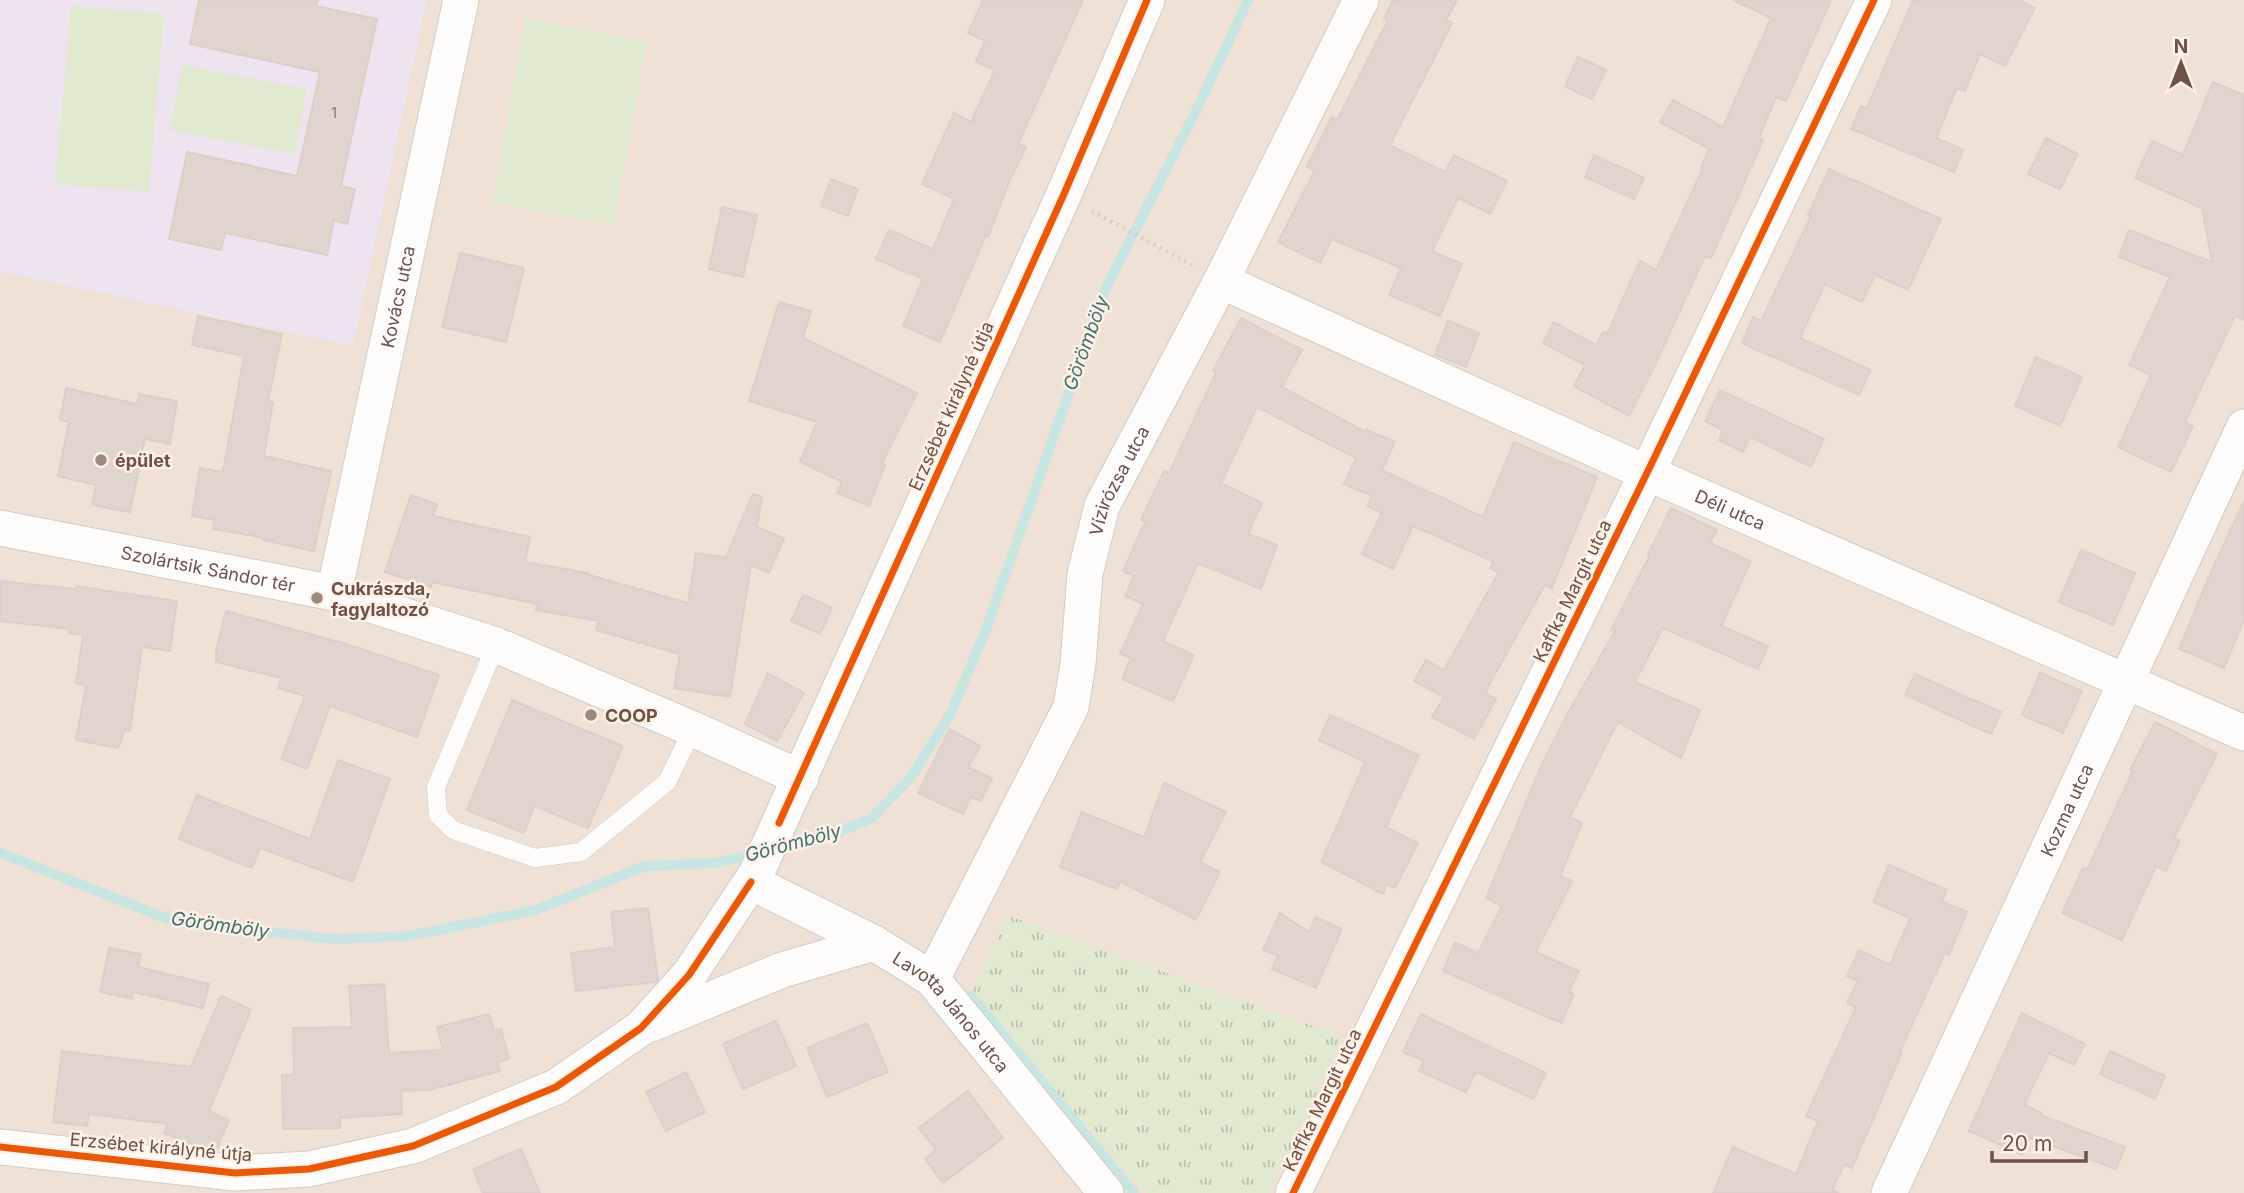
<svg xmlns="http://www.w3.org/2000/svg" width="2244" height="1193" font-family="Inter,sans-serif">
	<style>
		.residential { fill: #efe1d6 }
		.education { fill: #eee4ef }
		.green { fill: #e2e9d1 }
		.park { fill: url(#park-tufts) }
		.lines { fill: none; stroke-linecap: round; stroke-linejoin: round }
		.stream { stroke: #c9e5e2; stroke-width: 10 }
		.building { fill: #e0d4cf; stroke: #dccfc9; stroke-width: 2 }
		.lane-casing { stroke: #d3cac5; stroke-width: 19 }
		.street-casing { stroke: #d3cac5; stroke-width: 37 }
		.path { stroke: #d5ccc9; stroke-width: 4.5; stroke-dasharray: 2 5; stroke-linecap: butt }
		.lane { stroke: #fdfcfb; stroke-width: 18 }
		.street { stroke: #fdfcfb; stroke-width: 35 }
		.cycleway-casing { stroke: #fdf1e5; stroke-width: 11 }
		.cycleway { stroke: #e8590c; stroke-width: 7 }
		.poi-dot { fill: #9d8881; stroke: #fdf1e5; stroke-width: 2.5 }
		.labels { text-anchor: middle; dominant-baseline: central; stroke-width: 5; stroke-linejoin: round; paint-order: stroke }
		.number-label { font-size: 14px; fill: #8c746d }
		.street-label { font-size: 18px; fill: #6e524a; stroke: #fdf1e5 }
		.poi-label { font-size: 18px; font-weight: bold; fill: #6e524a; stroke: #fdf1e5; text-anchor: start }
		.water-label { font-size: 19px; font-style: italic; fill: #407273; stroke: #fdf1e5 }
	</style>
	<defs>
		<pattern id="park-tufts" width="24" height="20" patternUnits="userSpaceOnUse" patternTransform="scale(1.75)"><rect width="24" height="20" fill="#e2e9d1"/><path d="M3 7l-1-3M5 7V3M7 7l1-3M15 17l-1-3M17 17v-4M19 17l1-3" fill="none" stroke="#bbbfac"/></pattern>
	</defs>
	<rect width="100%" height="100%" fill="#f4ede6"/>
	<rect class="residential" x="0" y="0" width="2244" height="1193"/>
	<path class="education" d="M 0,0 L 427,0 L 353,346 L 0,272 Z"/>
	<g class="green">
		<path d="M 71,6 L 164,14 L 149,192 L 55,184 Z"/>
		<path d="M 525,19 L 647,41 L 614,225 L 492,203 Z"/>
		<path d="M 182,65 L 307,89 L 295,154 L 170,130 Z"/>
	</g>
	<path class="park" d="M 1007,915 L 1343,1037 L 1270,1193 L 1145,1193 L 971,996 Z"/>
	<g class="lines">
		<g class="stream">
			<path d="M 775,849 L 832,835 L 872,818 L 911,777 L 950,715 L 986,630 L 1104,292 L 1197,109 L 1248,0"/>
			<path d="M 0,853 L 168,919 L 227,928 L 334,939 L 409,936 L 536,910 L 645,866 L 716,863 L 757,853"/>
			<path d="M 971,996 L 1134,1193"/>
		</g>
	</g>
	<g class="building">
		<path d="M 199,0 L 318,0 L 316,6 L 377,19 L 341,186 L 355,189 L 347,224 L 334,220 L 327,255 L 225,233 L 221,250 L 169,239 L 187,152 L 297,176 L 320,72 L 190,44 Z"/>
		<path d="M 983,0 L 1083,0 L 1018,144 L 1026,147 L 1009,182 L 988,237 L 986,235 L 940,342 L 903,326 L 923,279 L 876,259 L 889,230 L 933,249 L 954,199 L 922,184 L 954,113 L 971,122 L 995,70 L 976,62 L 985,41 L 968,33 Z"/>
		<path d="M 1393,0 L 1457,0 L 1446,20 L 1452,23 L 1390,145 L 1445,172 L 1454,155 L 1507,181 L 1490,214 L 1458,198 L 1432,251 L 1462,264 L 1440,316 L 1389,295 L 1401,268 L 1332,239 L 1320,263 L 1278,242 L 1315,170 L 1307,167 L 1332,117 L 1337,120 L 1388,20 L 1384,18 Z"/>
		<path d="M 1733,0 L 1831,0 L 1786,101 L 1776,97 L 1759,138 L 1763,140 L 1711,258 L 1705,256 L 1656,363 L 1629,416 L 1574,386 L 1585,365 L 1543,343 L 1554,322 L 1596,345 L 1603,332 L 1607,334 L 1640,261 L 1656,270 L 1703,168 L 1701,167 L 1709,149 L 1660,122 L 1673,100 L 1723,127 L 1771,18 Z"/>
		<path d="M 1913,0 L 2019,0 L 2035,8 L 2005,66 L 1980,54 L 1965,91 L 1957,88 L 1936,138 L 1963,150 L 1954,172 L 1851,129 L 1861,106 L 1867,108 Z"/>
		<path d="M 1578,57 L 1606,70 L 1592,99 L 1565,86 Z"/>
		<path d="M 2213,82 L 2244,95 L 2244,320 L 2235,316 L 2185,422 L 2193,426 L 2171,472 L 2118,447 L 2151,375 L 2129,365 L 2170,277 L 2119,257 L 2129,230 L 2212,262 L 2202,208 L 2135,178 L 2152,141 L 2183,155 Z"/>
		<path d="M 2046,138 L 2078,154 L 2060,189 L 2028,174 Z"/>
		<path d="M 1594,155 L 1644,178 L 1634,199 L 1585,177 Z"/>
		<path d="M 1829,169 L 1941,219 L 1908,290 L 1875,275 L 1862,302 L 1825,284 L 1800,338 L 1871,370 L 1859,395 L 1742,343 L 1753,317 L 1761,321 L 1811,216 L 1808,215 Z"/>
		<path d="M 831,179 L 858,189 L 848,216 L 821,206 Z"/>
		<path d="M 722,207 L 757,215 L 743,277 L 709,269 Z"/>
		<path d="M 460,253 L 524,268 L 506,342 L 442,327 Z"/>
		<path d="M 779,302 L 811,311 L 803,338 L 917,393 L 882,463 L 885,465 L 869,506 L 837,493 L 842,482 L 800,462 L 817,422 L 749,401 Z"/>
		<path d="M 198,316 L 282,334 L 268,401 L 273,402 L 264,456 L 331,471 L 314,551 L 263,540 L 264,538 L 213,529 L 215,520 L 192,516 L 200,468 L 223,472 L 244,356 L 192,345 Z"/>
		<path d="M 1241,318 L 1302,350 L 1282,387 L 1365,432 L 1366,429 L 1395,442 L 1382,470 L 1483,517 L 1514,442 L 1597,477 L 1552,588 L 1545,585 L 1485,692 L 1496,699 L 1474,739 L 1432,717 L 1444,697 L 1414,681 L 1426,660 L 1444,670 L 1499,572 L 1490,568 L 1493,561 L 1413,526 L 1393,569 L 1362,554 L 1382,513 L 1367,506 L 1372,496 L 1344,484 L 1356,458 L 1257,407 L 1221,483 L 1262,503 L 1248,534 L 1277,545 L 1261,589 L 1198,563 L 1163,641 L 1194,655 L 1173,701 L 1122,679 L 1131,658 L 1120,654 L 1143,604 L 1125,596 L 1134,576 L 1123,571 L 1145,522 L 1141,520 L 1164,471 L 1169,473 L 1216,373 L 1213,371 Z"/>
		<path d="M 1448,321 L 1479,333 L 1466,367 L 1435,355 Z"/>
		<path d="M 2036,357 L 2082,377 L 2060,426 L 2015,406 Z"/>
		<path d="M 66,388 L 137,404 L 139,394 L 177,401 L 170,444 L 145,439 L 130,512 L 92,505 L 96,485 L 58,476 L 69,422 L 60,420 Z"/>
		<path d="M 1720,390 L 1824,439 L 1811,467 L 1750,437 L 1743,452 L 1719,440 L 1723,430 L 1705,421 Z"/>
		<path d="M 753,494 L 762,497 L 757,527 L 784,538 L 769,573 L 751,565 L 730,697 L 674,688 L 680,654 L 596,630 L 599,621 L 536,610 L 537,604 L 432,582 L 431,587 L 385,572 L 411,495 L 437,504 L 433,516 L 530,537 L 525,562 L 589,573 L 589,575 L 688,603 L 696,553 L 726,557 Z"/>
		<path d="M 2244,501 L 2244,620 L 2224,668 L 2179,649 L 2211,572 Z"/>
		<path d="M 1671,508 L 1717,530 L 1710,543 L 1751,561 L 1721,626 L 1768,646 L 1758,669 L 1663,628 L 1635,682 L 1700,710 L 1681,758 L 1618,722 L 1570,817 L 1582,823 L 1560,876 L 1572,881 L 1536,952 L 1579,971 L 1569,992 L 1574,994 L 1561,1023 L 1443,971 L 1455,942 L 1478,953 L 1502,906 L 1486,898 L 1543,762 L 1568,713 L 1615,631 L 1611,630 L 1650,555 L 1648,554 Z"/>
		<path d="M 2081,550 L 2135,573 L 2113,625 L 2059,602 Z"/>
		<path d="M 0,581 L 75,589 L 76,586 L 177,601 L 170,651 L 142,647 L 130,731 L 125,730 L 118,748 L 76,740 L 86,685 L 76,683 L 83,635 L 69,633 L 70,629 L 0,621 Z"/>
		<path d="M 803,595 L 832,608 L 820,634 L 791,621 Z"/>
		<path d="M 226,611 L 343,643 L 439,675 L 417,737 L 330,706 L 307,769 L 281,759 L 305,696 L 278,688 L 281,678 L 216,662 L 216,651 Z"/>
		<path d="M 768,673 L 804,693 L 777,741 L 745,724 Z"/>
		<path d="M 2040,673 L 2082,691 L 2063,733 L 2022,715 Z"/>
		<path d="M 1915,674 L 2001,712 L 1991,734 L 1905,695 Z"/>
		<path d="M 512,700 L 623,746 L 588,828 L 534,806 L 524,833 L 467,810 Z"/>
		<path d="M 1330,715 L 1419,755 L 1386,827 L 1418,843 L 1395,888 L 1387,884 L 1383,894 L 1321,862 L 1365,762 L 1319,740 Z"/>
		<path d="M 2155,722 L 2217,754 L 2174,838 L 2180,840 L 2166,871 L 2156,866 L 2122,940 L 2062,913 L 2083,868 L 2087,870 L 2133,771 L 2130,770 Z"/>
		<path d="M 950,729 L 980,746 L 968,767 L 992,778 L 981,801 L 971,797 L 963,814 L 918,793 Z"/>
		<path d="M 338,760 L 390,779 L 353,882 L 260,848 L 252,868 L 179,839 L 197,795 L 310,839 Z"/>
		<path d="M 1164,783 L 1226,812 L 1200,862 L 1220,872 L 1196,920 L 1120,882 L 1117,889 L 1060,867 L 1082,812 L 1144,837 Z"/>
		<path d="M 1889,865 L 1947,890 L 1942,901 L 1967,912 L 1949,955 L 1945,953 L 1900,1051 L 1902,1052 L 1852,1168 L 1844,1165 L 1832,1190 L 1839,1193 L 1713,1193 L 1733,1147 L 1796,1174 L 1818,1121 L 1806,1116 L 1856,1007 L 1847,1003 L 1858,981 L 1847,976 L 1859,950 L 1890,965 L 1910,918 L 1873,902 Z"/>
		<path d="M 648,908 L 658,980 L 656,982 L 576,991 L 571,953 L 615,947 L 611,912 Z"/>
		<path d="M 1280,913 L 1309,932 L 1316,917 L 1342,929 L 1316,988 L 1272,969 L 1278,956 L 1263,950 Z"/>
		<path d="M 109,948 L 141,954 L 138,967 L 209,984 L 203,1008 L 133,992 L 132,999 L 100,992 Z"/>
		<path d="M 384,984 L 389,1053 L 443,1050 L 437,1027 L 489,1014 L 494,1030 L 501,1029 L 509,1059 L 498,1062 L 500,1071 L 429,1090 L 401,1091 L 402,1114 L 340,1118 L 340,1128 L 283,1129 L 282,1075 L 294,1075 L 293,1028 L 352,1027 L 349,986 Z"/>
		<path d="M 221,996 L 251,1010 L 209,1111 L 229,1120 L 216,1151 L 202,1149 L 164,1133 L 168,1124 L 89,1114 L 87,1126 L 53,1122 L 62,1051 L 191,1067 Z"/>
		<path d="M 2022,1013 L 2085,1044 L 2074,1065 L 2049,1053 L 2024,1105 L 2041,1113 L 2040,1115 L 2125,1147 L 2116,1169 L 2030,1138 L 2022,1155 L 1969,1131 Z"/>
		<path d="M 1421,1014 L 1546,1073 L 1533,1099 L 1476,1072 L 1466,1092 L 1419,1071 L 1424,1061 L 1403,1052 Z"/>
		<path d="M 776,1021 L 796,1066 L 743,1089 L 723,1044 Z"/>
		<path d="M 867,1023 L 888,1072 L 827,1097 L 807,1048 Z"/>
		<path d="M 2110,1051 L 2165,1076 L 2155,1099 L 2100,1074 Z"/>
		<path d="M 686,1072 L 705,1112 L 666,1131 L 646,1092 Z"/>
		<path d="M 968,1091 L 1003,1138 L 943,1183 L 925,1159 L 936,1150 L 919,1128 Z"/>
		<path d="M 521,1149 L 540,1193 L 483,1193 L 473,1169 Z"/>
	</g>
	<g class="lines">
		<g class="lane-casing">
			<path id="lane" d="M 496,645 L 436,787 L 438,815 L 453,830 L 535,858 L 581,852 L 667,782 L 693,729"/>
		</g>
		<g class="street-casing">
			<g id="street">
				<path id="s1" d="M 1221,281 L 1647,473 L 2244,733"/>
				<path id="s2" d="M 0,528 L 334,593 L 496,645 L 693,729 L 801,778"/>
				<path id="s3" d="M 334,593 L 461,0"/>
				<path id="s4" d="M 751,882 L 874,943 L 932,979 L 1106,1193"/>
				<path id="s5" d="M 932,979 L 1071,707 L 1078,664 L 1085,574 L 1102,506 L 1221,281 L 1361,0"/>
				<path d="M 651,1024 L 782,970 L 874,943"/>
				<path d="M 0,1147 L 235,1173 L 309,1169 L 413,1146 L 556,1087 L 641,1028 L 689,975 L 756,874 L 1064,194 L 1147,0"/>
				<path d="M 1293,1193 L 1647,473 L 1874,0"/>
				<path id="s6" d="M 1889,1193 L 2244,427"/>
			</g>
		</g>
		<path class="path" d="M 1092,211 L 1192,265"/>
		<use href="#lane" class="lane"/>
		<use href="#street" class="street"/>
		<g class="cycleway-casing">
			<g id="cycleway">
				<path d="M 779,823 L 1064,194 L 1147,0"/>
				<path d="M 0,1147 L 235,1173 L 309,1169 L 413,1146 L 556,1087 L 641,1028 L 689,975 L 751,882"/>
				<path d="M 1293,1193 L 1647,473 L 1874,0"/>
			</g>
		</g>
		<use href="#cycleway" class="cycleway"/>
	</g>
	<g class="poi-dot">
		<circle cx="101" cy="460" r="7"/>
		<circle cx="317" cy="598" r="7"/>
		<circle cx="591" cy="715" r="7"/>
	</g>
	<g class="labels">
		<g class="number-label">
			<text x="334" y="112">1</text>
		</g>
		<g class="street-label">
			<text stroke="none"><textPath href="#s3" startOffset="303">Kovács utca</textPath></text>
			<text transform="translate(951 406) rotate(-66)">Erzsébet királyné útja</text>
			<text stroke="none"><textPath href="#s5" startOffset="539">Vízirózsa utca</textPath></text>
			<text stroke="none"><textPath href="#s1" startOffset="558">Déli utca</textPath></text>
			<text stroke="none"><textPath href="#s2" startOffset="212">Szolártsik Sándor tér</textPath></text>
			<text transform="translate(1572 591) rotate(-64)">Kaffka Margit utca</text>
			<text stroke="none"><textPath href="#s6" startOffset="422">Kozma utca</textPath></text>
			<text stroke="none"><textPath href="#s4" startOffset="242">Lavotta János utca</textPath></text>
			<text transform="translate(1322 1100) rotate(-64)">Kaffka Margit utca</text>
			<text transform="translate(161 1147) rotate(5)">Erzsébet királyné útja</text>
		</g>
		<g class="poi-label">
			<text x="115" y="460">épület</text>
			<text x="331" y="588">Cukrászda,<tspan x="331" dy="21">fagylaltozó</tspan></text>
			<text x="605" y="715">COOP</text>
		</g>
		<g class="water-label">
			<text transform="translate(1086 343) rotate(-70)">Görömböly</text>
			<text transform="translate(793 843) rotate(-15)">Görömböly</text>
			<text transform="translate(220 925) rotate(8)">Görömböly</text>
		</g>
	</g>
	<g transform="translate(2181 63)" stroke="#fdf1e5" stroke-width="5" paint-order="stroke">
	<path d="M0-5L12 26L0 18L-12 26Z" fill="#6e524a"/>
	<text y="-10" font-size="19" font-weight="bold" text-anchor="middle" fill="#6e524a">N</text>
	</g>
	<path d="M1992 1151v10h94v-10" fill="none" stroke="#6e524a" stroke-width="3.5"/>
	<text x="2002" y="1151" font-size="21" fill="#6e524a" stroke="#fdf1e5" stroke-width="5" paint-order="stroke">20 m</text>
</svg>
